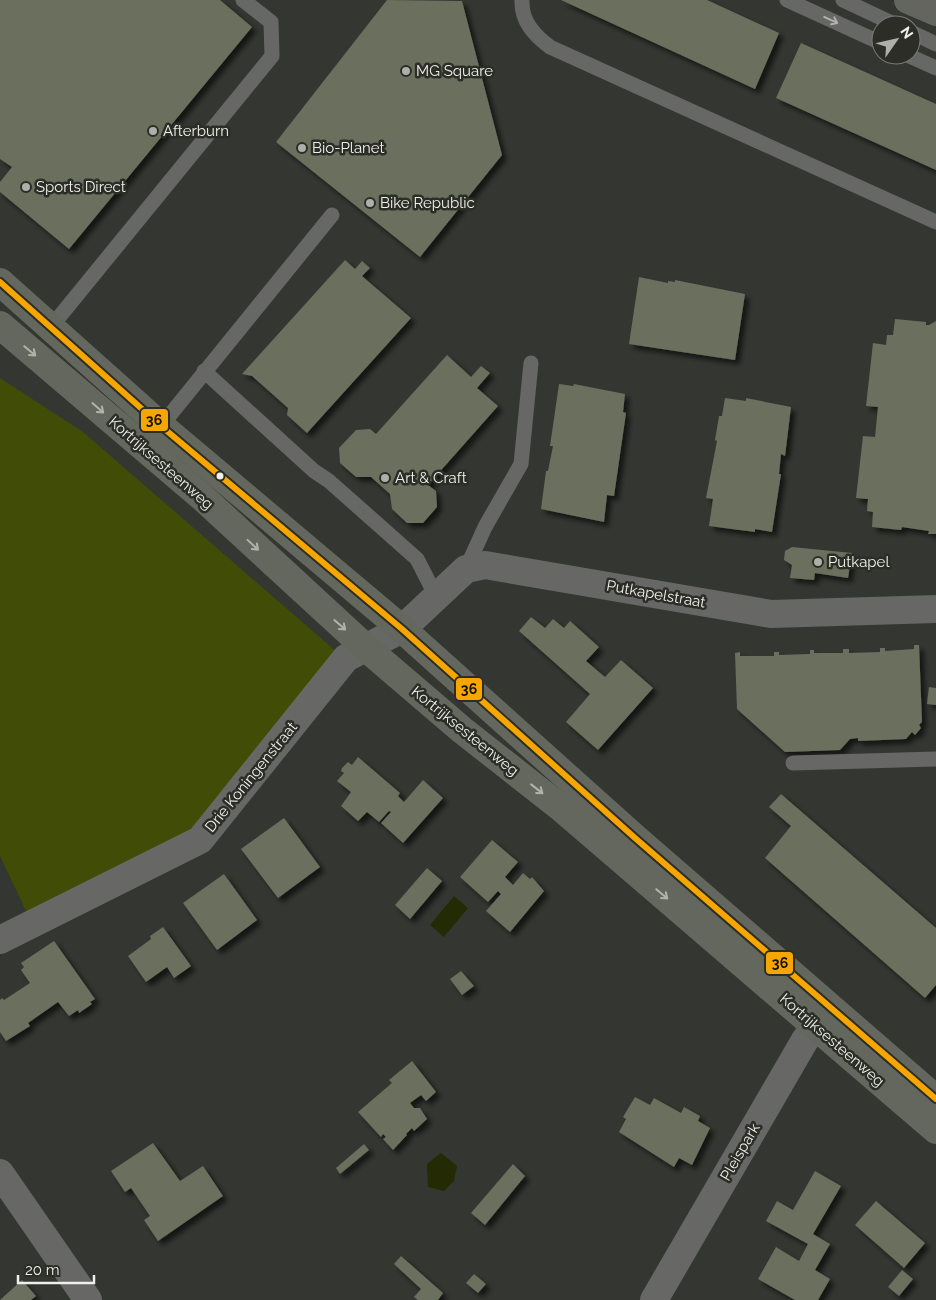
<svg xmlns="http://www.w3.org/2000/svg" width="936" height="1300" font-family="Raleway,sans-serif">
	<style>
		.green { fill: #414d07 }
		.water { fill: #232a04 }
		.building { fill: #6a6f5d; filter: url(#shadow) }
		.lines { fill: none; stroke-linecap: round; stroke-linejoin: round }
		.lane { stroke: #676865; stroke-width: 15 }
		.street { stroke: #676865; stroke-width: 28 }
		.secondary { stroke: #63655e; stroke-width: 28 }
		.primary { stroke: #64675e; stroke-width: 28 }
		.bus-1-casing { stroke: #2b2d26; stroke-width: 10 }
		.bus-1 { stroke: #f7a600; stroke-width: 6 }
		.oneway { stroke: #b2b3af }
		.oneway2 { stroke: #b0b2ac }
		.poi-dot { fill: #aeafaa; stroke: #2b2d26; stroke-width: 2 }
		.bus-dot { fill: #eff0eb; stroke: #2b2d26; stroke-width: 2 }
		.labels { text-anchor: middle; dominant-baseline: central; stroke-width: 5; stroke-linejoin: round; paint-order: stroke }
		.poi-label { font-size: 15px; fill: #eff0eb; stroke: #2b2d26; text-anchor: start }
		.street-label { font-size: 15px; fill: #eff0eb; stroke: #2b2d26 }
		.line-badge { stroke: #2b2d26; stroke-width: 2 }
		.pale-badge-label { font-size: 14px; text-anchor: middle; font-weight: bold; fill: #111 }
	</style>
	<defs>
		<filter id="shadow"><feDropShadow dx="4.5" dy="4.5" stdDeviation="2.5" flood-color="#0009"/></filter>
	</defs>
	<rect width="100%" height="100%" fill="#343631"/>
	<path class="green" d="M 0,378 L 83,432 L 338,653 L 200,833 L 28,915 L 0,856 Z"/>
	<g class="water">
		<path d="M 454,896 L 468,908 L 444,937 L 430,925 Z"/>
		<path d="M 441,1153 L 457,1166 L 454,1181 L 444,1191 L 428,1187 L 427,1164 Z"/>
	</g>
	<g class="building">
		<path d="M 0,0 L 220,0 L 252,27 L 69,249 L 0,192 L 0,182 L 12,167 L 0,159 Z"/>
		<path d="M 387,0 L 462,1 L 502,155 L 420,257 L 276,142 Z"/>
		<path d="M 561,0 L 707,0 L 779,33 L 755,89 Z"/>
		<path d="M 801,43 L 936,104 L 936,170 L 776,98 Z"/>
		<path d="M 345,260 L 355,269 L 362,261 L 370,268 L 362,276 L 411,318 L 307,433 L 287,415 L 288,408 L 252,376 L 242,374 Z"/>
		<path d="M 639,277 L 668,283 L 668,281 L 675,282 L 675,280 L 745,294 L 735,360 L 629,344 Z"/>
		<path d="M 895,319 L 926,322 L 926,325 L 929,325 L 936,321 L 936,534 L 928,534 L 929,531 L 902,527 L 901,530 L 872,527 L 873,512 L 867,511 L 868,499 L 856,498 L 863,436 L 875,437 L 878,407 L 866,406 L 873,343 L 886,345 L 887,335 L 893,335 Z"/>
		<path d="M 447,355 L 471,377 L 481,366 L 490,373 L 477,388 L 498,406 L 428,485 L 436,491 L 437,507 L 423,523 L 407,523 L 392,509 L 390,494 L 371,477 L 356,477 L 340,463 L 339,448 L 356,430 L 370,429 L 376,434 Z"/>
		<path d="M 559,384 L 573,386 L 574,384 L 625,394 L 623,412 L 626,413 L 614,496 L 607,495 L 604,522 L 541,509 L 546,471 L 548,471 L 553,446 L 550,446 Z"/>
		<path d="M 725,398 L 746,401 L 746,398 L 791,407 L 785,456 L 781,454 L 779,474 L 781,474 L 772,532 L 755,529 L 755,532 L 709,526 L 713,499 L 706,498 L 717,441 L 715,440 L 719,416 L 722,416 Z"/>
		<path d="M 792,547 L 852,553 L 848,578 L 815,573 L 814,580 L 790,578 L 792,565 L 784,560 L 785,551 Z"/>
		<path d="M 531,617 L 545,628 L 553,619 L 564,628 L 570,621 L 599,647 L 586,661 L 605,677 L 621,660 L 653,688 L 598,750 L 566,722 L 590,694 L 519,631 Z"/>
		<path d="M 914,645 L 919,645 L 922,722 L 919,725 L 921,728 L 915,735 L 912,732 L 906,739 L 858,741 L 858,738 L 850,739 L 840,750 L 785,752 L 737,709 L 735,653 L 740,652 L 740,656 L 774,656 L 774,652 L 779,652 L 779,655 L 810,654 L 810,650 L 814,650 L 814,653 L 843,653 L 843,649 L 849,649 L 849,653 L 880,652 L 880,648 L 885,648 L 885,651 L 914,649 Z"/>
		<path d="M 929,687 L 936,688 L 936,705 L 927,704 Z"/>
		<path d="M 358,757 L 400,793 L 398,796 L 404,802 L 423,780 L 443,798 L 403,843 L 381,823 L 391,812 L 389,811 L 379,822 L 367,812 L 358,821 L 341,806 L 351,792 L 337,781 L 344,773 L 341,771 L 342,768 L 348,762 L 352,765 Z"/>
		<path d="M 781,794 L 936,928 L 936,985 L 925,998 L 765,858 L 791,826 L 769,807 Z"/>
		<path d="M 284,818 L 320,867 L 278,898 L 241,849 Z"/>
		<path d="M 492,840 L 518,862 L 505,877 L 513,885 L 523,873 L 530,879 L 532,877 L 544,891 L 510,932 L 486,911 L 501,894 L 498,891 L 488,902 L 460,877 Z"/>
		<path d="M 427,868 L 442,881 L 410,919 L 395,905 Z"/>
		<path d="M 224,874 L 257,920 L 217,950 L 183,903 Z"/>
		<path d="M 163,927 L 191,966 L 174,978 L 167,967 L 146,982 L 128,956 L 151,939 L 150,936 Z"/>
		<path d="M 54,941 L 95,999 L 90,1002 L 92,1004 L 79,1013 L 78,1010 L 69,1016 L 58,1002 L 28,1023 L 30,1026 L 6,1041 L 0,1032 L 0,1000 L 2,998 L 4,1000 L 30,983 L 21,970 L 24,967 L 21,963 Z"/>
		<path d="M 461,971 L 474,986 L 462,995 L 450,979 Z"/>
		<path d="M 412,1061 L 436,1092 L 426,1101 L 421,1095 L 410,1103 L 414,1108 L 420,1108 L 427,1119 L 414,1131 L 412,1128 L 406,1134 L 407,1135 L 393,1150 L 383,1139 L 386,1137 L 383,1134 L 381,1137 L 358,1112 L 392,1083 L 389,1080 Z"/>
		<path d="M 635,1097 L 650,1105 L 654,1098 L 681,1113 L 684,1107 L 700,1116 L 698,1121 L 710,1128 L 692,1165 L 679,1158 L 674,1167 L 619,1132 L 626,1119 L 623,1117 Z"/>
		<path d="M 153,1143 L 180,1181 L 203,1166 L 223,1196 L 158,1241 L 144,1220 L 150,1216 L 131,1188 L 125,1192 L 111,1171 Z"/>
		<path d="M 364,1144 L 369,1150 L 340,1174 L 336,1168 Z"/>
		<path d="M 513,1164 L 525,1176 L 485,1225 L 471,1213 Z"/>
		<path d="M 815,1171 L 841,1186 L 813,1234 L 830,1244 L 815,1270 L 830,1279 L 818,1300 L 795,1300 L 758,1279 L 776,1247 L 799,1261 L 808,1244 L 766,1221 L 777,1201 L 793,1210 Z"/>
		<path d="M 876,1201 L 925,1243 L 904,1268 L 855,1225 Z"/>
		<path d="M 401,1256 L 443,1293 L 438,1300 L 418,1300 L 414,1297 L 421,1289 L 394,1264 Z"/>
		<path d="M 902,1270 L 913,1279 L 899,1296 L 888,1287 Z"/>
		<path d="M 474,1274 L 486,1284 L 478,1293 L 466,1283 Z"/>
		<path d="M 22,1280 L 36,1296 L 31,1300 L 0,1300 Z"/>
	</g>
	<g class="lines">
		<g class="lane">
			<path d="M 522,0 C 521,21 534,35 550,47 L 936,222"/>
			<path d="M 787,0 L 881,43"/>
			<path d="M 843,0 L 896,25"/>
			<path d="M 911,32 L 936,44"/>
			<path d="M 907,55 L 936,68"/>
			<path d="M 51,327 L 272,56 L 271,22 L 243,0"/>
			<path d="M 204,371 L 314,471 L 329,481 L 417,559 L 436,596"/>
			<path d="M 161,426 L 332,215"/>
			<path d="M 466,569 L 485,527 L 521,464 L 531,363"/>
			<path d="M 793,763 L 936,759"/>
		</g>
		<g class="street">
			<path d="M 0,940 L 200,840 L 346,658 L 402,629 L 466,569 L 485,565 L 771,614 L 936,609"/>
			<path d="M 0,1173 L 88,1300"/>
			<path d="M 654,1300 L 805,1040 L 831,1009"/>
		</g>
		<path class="secondary" d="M 908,0 L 936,12"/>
		<g class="primary">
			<path d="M 0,282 L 161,426 L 402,629 L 635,838 L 936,1099"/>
			<path d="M 0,325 L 202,497 L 365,647 L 462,730 L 560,807 L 936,1130"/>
		</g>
		<g class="bus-1-casing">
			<path id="bus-1" d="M 0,282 L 161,426 L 402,629 L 635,838 L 936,1099"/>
		</g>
		<use href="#bus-1" class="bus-1"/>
	</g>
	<defs><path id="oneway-shaft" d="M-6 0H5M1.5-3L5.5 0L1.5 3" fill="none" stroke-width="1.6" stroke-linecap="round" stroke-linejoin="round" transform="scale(1.25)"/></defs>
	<use class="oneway" href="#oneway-shaft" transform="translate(831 20) rotate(25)"/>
	<g class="oneway2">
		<use href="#oneway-shaft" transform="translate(30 351) rotate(40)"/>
		<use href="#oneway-shaft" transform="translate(98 408) rotate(41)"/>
		<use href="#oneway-shaft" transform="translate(253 545) rotate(43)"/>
		<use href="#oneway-shaft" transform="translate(340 625) rotate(41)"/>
		<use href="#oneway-shaft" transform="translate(537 789) rotate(38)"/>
		<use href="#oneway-shaft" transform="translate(662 894) rotate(40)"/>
	</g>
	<g class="poi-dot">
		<circle cx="406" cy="71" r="5"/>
		<circle cx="153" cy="131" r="5"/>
		<circle cx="302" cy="148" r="5"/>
		<circle cx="26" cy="187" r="5"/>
		<circle cx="370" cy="203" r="5"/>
		<circle cx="385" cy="478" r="5"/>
		<circle cx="818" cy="562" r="5"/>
	</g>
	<circle class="bus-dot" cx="220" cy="476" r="4.5"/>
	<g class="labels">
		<g class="poi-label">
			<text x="416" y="71">MG Square</text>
			<text x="163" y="131">Afterburn</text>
			<text x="312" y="148">Bio-Planet</text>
			<text x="36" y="187">Sports Direct</text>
			<text x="380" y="203">Bike Republic</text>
			<text x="395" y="478">Art &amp; Craft</text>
			<text x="828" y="562">Putkapel</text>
		</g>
		<g class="street-label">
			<text transform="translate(161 463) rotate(41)">Kortrijksesteenweg</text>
			<text transform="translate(656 594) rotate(10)">Putkapelstraat</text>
			<text transform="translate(465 731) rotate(39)">Kortrijksesteenweg</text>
			<text transform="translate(251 777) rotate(-51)">Drie Koningenstraat</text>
			<text transform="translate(832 1040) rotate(41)">Kortrijksesteenweg</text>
			<text transform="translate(740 1152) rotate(-60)">Pleispark</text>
		</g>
	</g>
	<g class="line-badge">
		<rect x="140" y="408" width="29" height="24" rx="5" fill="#f7a600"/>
		<rect x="455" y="677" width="28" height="24" rx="5" fill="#f7a600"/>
		<rect x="765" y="951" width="29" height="24" rx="5" fill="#f7a600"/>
	</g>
	<g class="pale-badge-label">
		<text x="154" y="425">36</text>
		<text x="469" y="694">36</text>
		<text x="780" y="968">36</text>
	</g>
	<g transform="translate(896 40) rotate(56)"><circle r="24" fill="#2b2d26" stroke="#797b75"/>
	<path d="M0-4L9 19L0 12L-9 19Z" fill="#aeafaa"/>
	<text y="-8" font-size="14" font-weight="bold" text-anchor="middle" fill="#eff0eb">N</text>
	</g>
	<path d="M18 1275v8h76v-8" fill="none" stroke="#eff0eb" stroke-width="2.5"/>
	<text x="25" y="1275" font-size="15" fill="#eff0eb" stroke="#2b2d26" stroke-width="4" paint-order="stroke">20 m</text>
</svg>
